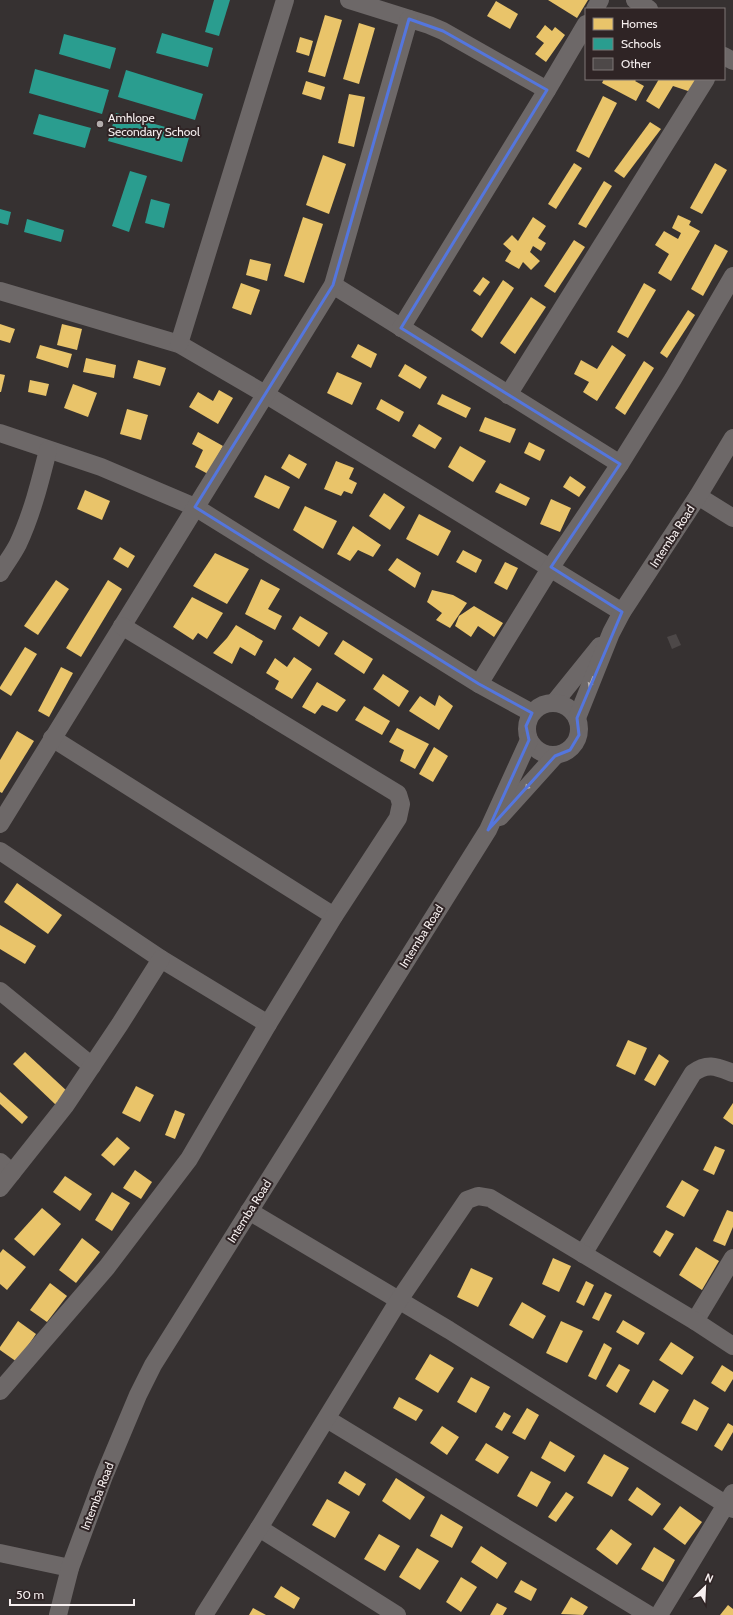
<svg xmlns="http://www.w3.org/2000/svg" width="733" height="1615" font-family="Cabin,sans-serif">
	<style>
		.homes { fill: #e9c46a }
		.schools { fill: #2a9d8f }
		.building { fill: #4d4848 }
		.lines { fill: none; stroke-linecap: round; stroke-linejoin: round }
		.minor { stroke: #6d6868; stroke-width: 18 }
		.oneway { fill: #b9b3b3 }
		.marked { fill: none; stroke: #5476de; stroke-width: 3; stroke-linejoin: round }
		.poi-dot { fill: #b3adad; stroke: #2f2425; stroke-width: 1.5 }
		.labels { text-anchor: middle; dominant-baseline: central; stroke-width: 4; stroke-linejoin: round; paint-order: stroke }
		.poi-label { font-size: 12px; fill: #f7f0f0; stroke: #2f2425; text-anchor: start }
		.street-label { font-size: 12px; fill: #f7f0f0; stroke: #2f2425 }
	</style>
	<rect width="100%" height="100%" fill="#363131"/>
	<g class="homes">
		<path d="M 548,0 L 588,0 L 577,18 Z"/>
		<path d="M 496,1 L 518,14 L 510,29 L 487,16 Z"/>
		<path d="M 325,15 L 342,20 L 325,77 L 308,72 Z"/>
		<path d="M 359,23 L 375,28 L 359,84 L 343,79 Z"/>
		<path d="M 545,25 L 552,31 L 555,27 L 565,35 L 546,62 L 535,54 L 544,43 L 536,37 Z"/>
		<path d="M 300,37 L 313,41 L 309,56 L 296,52 Z"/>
		<path d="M 604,79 L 637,79 L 635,81 L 644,86 L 636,101 L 602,83 Z"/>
		<path d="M 659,79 L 694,79 L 695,80 L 691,92 L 673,86 L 659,109 L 646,101 Z"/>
		<path d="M 306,81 L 325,87 L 321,100 L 302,94 Z"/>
		<path d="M 349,94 L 365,97 L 354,147 L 338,143 Z"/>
		<path d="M 603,96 L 617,103 L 589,158 L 576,151 Z"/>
		<path d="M 650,122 L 661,129 L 624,178 L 614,171 Z"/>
		<path d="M 323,155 L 346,164 L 329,214 L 306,205 Z"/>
		<path d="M 574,163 L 582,168 L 556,209 L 548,204 Z"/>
		<path d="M 715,163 L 727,170 L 702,214 L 690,208 Z"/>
		<path d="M 604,181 L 612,186 L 586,228 L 578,224 Z"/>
		<path d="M 678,215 L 691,221 L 689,225 L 700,231 L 671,281 L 658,273 L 669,254 L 655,245 L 664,231 L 678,239 L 681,233 L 672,228 Z"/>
		<path d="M 303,217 L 323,224 L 304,283 L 284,276 Z"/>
		<path d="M 533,217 L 546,226 L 538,238 L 546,243 L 541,251 L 533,246 L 530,252 L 540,261 L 531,270 L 523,262 L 519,269 L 505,261 L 511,251 L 503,244 L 512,235 L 518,241 Z"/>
		<path d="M 574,240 L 585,247 L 555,293 L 544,286 Z"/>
		<path d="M 715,244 L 728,251 L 703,296 L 691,289 Z"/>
		<path d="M 250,259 L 271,264 L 267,281 L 246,275 Z"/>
		<path d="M 483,277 L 490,282 L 480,296 L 473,291 Z"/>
		<path d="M 503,280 L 514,288 L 482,338 L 471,330 Z"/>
		<path d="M 241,283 L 260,290 L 251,315 L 232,308 Z"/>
		<path d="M 644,283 L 656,290 L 628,338 L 617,332 Z"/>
		<path d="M 531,297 L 546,307 L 515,354 L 500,343 Z"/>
		<path d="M 688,310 L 695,315 L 667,358 L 660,353 Z"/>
		<path d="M 0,324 L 15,329 L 10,343 L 0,340 Z"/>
		<path d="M 62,324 L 82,329 L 77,350 L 57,345 Z"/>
		<path d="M 358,344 L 377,354 L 371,368 L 351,357 Z"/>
		<path d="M 40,345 L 72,354 L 68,368 L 36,358 Z"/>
		<path d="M 612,345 L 626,355 L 597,401 L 583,392 L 589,382 L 574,374 L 581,360 L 597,369 Z"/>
		<path d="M 86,358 L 116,365 L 114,378 L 83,372 Z"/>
		<path d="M 138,360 L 166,368 L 160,386 L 133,378 Z"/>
		<path d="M 644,361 L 654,368 L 625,415 L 615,408 Z"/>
		<path d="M 405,364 L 427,377 L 420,389 L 398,376 Z"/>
		<path d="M 337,372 L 362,383 L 352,405 L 327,393 Z"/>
		<path d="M 0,374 L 5,375 L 1,392 L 0,392 Z"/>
		<path d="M 30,380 L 49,384 L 46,396 L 28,392 Z"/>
		<path d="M 73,384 L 97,393 L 88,417 L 64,408 Z"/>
		<path d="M 219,390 L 233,398 L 218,424 L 189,407 L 198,392 L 213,401 Z"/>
		<path d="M 442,394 L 471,408 L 466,418 L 437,404 Z"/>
		<path d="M 381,399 L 404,412 L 399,422 L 376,409 Z"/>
		<path d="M 127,409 L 148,415 L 141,440 L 120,434 Z"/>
		<path d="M 485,417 L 516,429 L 510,443 L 479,431 Z"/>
		<path d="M 419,424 L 442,438 L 435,449 L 412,436 Z"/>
		<path d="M 198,432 L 223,446 L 208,474 L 195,467 L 203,450 L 192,444 Z"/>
		<path d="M 529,442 L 545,450 L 540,461 L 524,453 Z"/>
		<path d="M 460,446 L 486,461 L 473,482 L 448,467 Z"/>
		<path d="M 289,454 L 307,464 L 299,479 L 281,468 Z"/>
		<path d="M 336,461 L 354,468 L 349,479 L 357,483 L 352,494 L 344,491 L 341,496 L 324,489 Z"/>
		<path d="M 265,475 L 290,487 L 279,509 L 254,497 Z"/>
		<path d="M 570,476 L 586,487 L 579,497 L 563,487 Z"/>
		<path d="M 500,483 L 530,498 L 526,506 L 495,492 Z"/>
		<path d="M 85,490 L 110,501 L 102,520 L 77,509 Z"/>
		<path d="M 384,493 L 405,507 L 390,530 L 369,516 Z"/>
		<path d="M 551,499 L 571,508 L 560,532 L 540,524 Z"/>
		<path d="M 305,506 L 337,521 L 323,549 L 293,530 Z"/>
		<path d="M 419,514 L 451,531 L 438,556 L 406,539 Z"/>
		<path d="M 353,526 L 381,545 L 373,557 L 358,550 L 350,561 L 337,554 Z"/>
		<path d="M 120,547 L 135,556 L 128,568 L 113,559 Z"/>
		<path d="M 463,550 L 482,560 L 476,573 L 456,562 Z"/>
		<path d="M 215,553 L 249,569 L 227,604 L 193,586 Z"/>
		<path d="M 397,558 L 421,573 L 415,588 L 388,570 Z"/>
		<path d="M 505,562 L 518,568 L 507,590 L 494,583 Z"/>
		<path d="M 261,579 L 280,589 L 268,609 L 282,616 L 275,630 L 245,614 Z"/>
		<path d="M 56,580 L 69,589 L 38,635 L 24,626 Z"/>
		<path d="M 108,580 L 122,589 L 81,657 L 66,648 Z"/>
		<path d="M 432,590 L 453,595 L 467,603 L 450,628 L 436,620 L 442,613 L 427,602 Z"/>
		<path d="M 192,597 L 223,613 L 207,639 L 198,633 L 193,640 L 173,627 Z"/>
		<path d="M 474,606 L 503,623 L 494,637 L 478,626 L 471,637 L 455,626 L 459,616 Z"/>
		<path d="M 300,616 L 328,633 L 319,647 L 292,629 Z"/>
		<path d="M 236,625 L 263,641 L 255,656 L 240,647 L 232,664 L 213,653 L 227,638 Z"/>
		<path d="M 343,640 L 373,659 L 364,674 L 334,654 Z"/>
		<path d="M 25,647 L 37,654 L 11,696 L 0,689 L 0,687 Z"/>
		<path d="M 294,657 L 312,669 L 292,699 L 275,689 L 279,681 L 266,673 L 275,658 L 287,667 Z"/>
		<path d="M 61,667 L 73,673 L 49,717 L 38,711 Z"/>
		<path d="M 383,674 L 409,691 L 399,707 L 373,689 Z"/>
		<path d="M 317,682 L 346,700 L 337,712 L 322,705 L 315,714 L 302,707 Z"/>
		<path d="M 439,695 L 453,706 L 439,730 L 409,711 L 420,696 L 435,706 Z"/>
		<path d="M 364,706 L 390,721 L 382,735 L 355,720 Z"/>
		<path d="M 397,728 L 429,744 L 415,769 L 400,761 L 404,750 L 389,742 Z"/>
		<path d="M 17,731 L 34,741 L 2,793 L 0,792 L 0,760 Z"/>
		<path d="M 434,747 L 448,756 L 433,782 L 419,774 Z"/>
		<path d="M 17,883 L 62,915 L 48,934 L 4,902 Z"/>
		<path d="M 0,925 L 36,946 L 25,964 L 0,949 Z"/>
		<path d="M 628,1040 L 647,1048 L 635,1075 L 616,1066 Z"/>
		<path d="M 25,1052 L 68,1092 L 56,1105 L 13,1064 Z"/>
		<path d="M 659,1054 L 669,1061 L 655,1086 L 644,1080 Z"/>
		<path d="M 136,1086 L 154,1095 L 140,1122 L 122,1113 Z"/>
		<path d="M 0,1092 L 28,1117 L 22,1124 L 0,1104 Z"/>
		<path d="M 733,1103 L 733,1125 L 723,1118 Z"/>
		<path d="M 175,1110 L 185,1114 L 175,1139 L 165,1135 Z"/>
		<path d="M 117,1137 L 130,1148 L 114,1166 L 101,1155 Z"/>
		<path d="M 715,1146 L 725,1150 L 714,1175 L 703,1170 Z"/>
		<path d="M 135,1170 L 152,1182 L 141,1199 L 123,1188 Z"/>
		<path d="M 65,1176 L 92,1194 L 80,1211 L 53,1192 Z"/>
		<path d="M 682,1180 L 699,1190 L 684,1217 L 666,1207 Z"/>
		<path d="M 112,1192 L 130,1203 L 112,1231 L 95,1220 Z"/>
		<path d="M 42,1208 L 61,1224 L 34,1256 L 14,1239 Z"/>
		<path d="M 727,1210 L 733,1212 L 733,1227 L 725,1246 L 713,1241 Z"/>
		<path d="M 666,1230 L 674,1234 L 660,1257 L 653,1252 Z"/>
		<path d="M 82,1238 L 100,1252 L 76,1283 L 59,1270 Z"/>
		<path d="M 696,1247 L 719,1261 L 702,1290 L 679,1275 Z"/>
		<path d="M 3,1249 L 26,1267 L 7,1290 L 0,1284 L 0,1253 Z"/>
		<path d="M 553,1258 L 571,1266 L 559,1292 L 542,1284 Z"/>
		<path d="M 471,1268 L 493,1278 L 478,1307 L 457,1297 Z"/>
		<path d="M 586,1281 L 594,1285 L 584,1306 L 576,1302 Z"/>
		<path d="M 50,1283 L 67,1296 L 47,1322 L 30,1310 Z"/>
		<path d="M 605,1292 L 612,1295 L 599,1321 L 592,1318 Z"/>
		<path d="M 522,1302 L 546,1316 L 533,1339 L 509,1325 Z"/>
		<path d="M 623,1320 L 645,1333 L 638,1345 L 616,1332 Z"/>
		<path d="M 18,1321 L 36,1334 L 17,1362 L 0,1350 L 0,1347 Z"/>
		<path d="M 561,1321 L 583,1331 L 567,1363 L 546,1353 Z"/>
		<path d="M 671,1342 L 694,1357 L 682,1375 L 659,1360 Z"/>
		<path d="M 604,1343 L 612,1348 L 596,1380 L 588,1376 Z"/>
		<path d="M 430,1354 L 454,1368 L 438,1393 L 415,1379 Z"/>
		<path d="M 619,1364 L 630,1370 L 617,1393 L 606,1386 Z"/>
		<path d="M 722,1365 L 733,1372 L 733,1379 L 725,1392 L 711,1383 Z"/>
		<path d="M 471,1377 L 490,1387 L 476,1413 L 457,1402 Z"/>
		<path d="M 653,1380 L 669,1390 L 655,1413 L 639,1404 Z"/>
		<path d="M 399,1397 L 423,1410 L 416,1421 L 393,1408 Z"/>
		<path d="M 694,1399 L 709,1408 L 697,1431 L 681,1423 Z"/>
		<path d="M 527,1408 L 539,1415 L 525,1440 L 512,1433 Z"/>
		<path d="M 504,1412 L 511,1416 L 502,1431 L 495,1427 Z"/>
		<path d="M 728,1423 L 733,1426 L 733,1432 L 722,1451 L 714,1446 Z"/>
		<path d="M 442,1426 L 459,1437 L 447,1455 L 430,1443 Z"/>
		<path d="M 550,1441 L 575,1456 L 565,1472 L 541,1458 Z"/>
		<path d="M 486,1443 L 509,1457 L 498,1474 L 475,1460 Z"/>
		<path d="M 604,1454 L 629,1468 L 612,1497 L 587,1483 Z"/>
		<path d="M 345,1471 L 366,1484 L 359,1496 L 338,1483 Z"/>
		<path d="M 531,1471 L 551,1482 L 537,1507 L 517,1496 Z"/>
		<path d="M 396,1478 L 425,1497 L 410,1520 L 382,1501 Z"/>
		<path d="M 637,1487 L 661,1504 L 652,1516 L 628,1500 Z"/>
		<path d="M 566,1492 L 574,1497 L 556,1522 L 548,1517 Z"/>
		<path d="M 327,1499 L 350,1512 L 335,1538 L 312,1525 Z"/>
		<path d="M 680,1506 L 702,1522 L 685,1545 L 663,1529 Z"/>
		<path d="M 441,1514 L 463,1527 L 452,1548 L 430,1536 Z"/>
		<path d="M 611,1529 L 632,1544 L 617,1565 L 596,1549 Z"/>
		<path d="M 379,1534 L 400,1546 L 385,1571 L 364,1559 Z"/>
		<path d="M 481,1546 L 507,1563 L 497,1579 L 471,1562 Z"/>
		<path d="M 654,1547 L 675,1560 L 663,1582 L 641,1569 Z"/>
		<path d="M 417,1548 L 439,1561 L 420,1590 L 399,1577 Z"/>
		<path d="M 461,1577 L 477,1587 L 461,1612 L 446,1602 Z"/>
		<path d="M 521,1580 L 537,1589 L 531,1601 L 514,1592 Z"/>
		<path d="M 281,1586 L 300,1598 L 294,1609 L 274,1597 Z"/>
		<path d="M 571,1597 L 588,1607 L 583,1615 L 561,1614 Z"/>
		<path d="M 497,1603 L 507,1608 L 503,1615 L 490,1615 Z"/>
		<path d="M 728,1605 L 733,1609 L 733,1615 L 720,1615 Z"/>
		<path d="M 253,1608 L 266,1615 L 249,1615 Z"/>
	</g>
	<g class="schools">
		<path d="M 214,0 L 230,0 L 219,36 L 205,32 Z"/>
		<path d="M 162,33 L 213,48 L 208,67 L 156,53 Z"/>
		<path d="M 64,34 L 116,48 L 110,69 L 59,54 Z"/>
		<path d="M 35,69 L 109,90 L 102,114 L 29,93 Z"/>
		<path d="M 126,70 L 203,94 L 195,120 L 118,97 Z"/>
		<path d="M 116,113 L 190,134 L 182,162 L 108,141 Z"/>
		<path d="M 39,114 L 91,128 L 85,148 L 33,134 Z"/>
		<path d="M 130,171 L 147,176 L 129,232 L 112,226 Z"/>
		<path d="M 151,199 L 170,204 L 164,228 L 145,223 Z"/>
		<path d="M 0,209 L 11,212 L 8,225 L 0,223 Z"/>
		<path d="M 27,219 L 64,230 L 61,242 L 24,232 Z"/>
	</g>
	<path class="building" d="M 676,634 L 681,645 L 672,649 L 667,637 Z"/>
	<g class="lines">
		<g class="minor">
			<path d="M 349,0 L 429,25 L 443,31 L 547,90"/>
			<path d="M 635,0 L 649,9"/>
			<path d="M 595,9 L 600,0"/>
			<path d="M 724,56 L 733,61"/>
			<path d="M 333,285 L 620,464"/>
			<path d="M 0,291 L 179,344 L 265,394 L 622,612"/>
			<path d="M 401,328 L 547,90 L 586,24"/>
			<path d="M 179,344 L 285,0"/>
			<path d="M 508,395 L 706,79"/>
			<path d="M 0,433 L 101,467 L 195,507 L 479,684 L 532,713"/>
			<path d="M 698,496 L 733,518"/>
			<path d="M 0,573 C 6,563 13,554 18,544 C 32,514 40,482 48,450"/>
			<path d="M 479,684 L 551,567 L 620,464 L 673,379 L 733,276"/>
			<path d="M 554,703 L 600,646"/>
			<circle cx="553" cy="729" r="26"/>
			<path d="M 577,718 L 611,633 L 622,612 L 698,496 L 733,438"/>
			<path d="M 52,738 L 334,916"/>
			<path d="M 500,817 L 555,756"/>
			<path d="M 0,824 L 333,285 L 409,19"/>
			<path d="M 0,851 L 161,959 L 268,1024"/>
			<path d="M 0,991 L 92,1066"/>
			<path d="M 0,1162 L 12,1173"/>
			<path d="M 0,1188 L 65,1106 L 120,1024 L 161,959"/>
			<path d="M 249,1211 L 449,1330 L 733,1509"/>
			<path d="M 583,1254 L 693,1073 C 708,1062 717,1067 733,1073"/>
			<path d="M 695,1321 L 733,1258"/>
			<path d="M 0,1391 L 107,1267 L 189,1159 L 268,1024 L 334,916 L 398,818 L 401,804 L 398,794 L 122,626"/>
			<path d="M 327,1419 L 649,1615"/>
			<path d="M 259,1528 L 397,1615"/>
			<path d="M 0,1553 L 70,1568"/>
			<path d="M 58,1615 L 70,1568 L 104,1476 L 138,1395 L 153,1365 L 488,830 L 529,740"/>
			<path d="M 204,1615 L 259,1528 L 399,1300 L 467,1200 L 478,1196 L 490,1198 L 695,1321 L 733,1346"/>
			<path d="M 659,1615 L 733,1493"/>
		</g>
	</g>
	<defs><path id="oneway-solid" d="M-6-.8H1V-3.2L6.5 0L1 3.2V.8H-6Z"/></defs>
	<g class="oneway">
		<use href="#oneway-solid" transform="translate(591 682) rotate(111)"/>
		<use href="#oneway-solid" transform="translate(529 785) rotate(132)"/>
	</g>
	<path class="marked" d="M 409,19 L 443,31 L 547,90 L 401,328 L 620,464 L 551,567 L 622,612 L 577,718 L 579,735 L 570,750 L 555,756 L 488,830 L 529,740 L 526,726 L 532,713 L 479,684 L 195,507 L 333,285 Z"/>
	<circle class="poi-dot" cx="100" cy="124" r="4"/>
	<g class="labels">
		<g class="poi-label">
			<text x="108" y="117">Amhlope<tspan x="108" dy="14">Secondary School</tspan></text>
		</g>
		<g class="street-label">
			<text transform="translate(672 536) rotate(-57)">Intemba Road</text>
			<text transform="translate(421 936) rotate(-58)">Intemba Road</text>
			<text transform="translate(249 1211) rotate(-58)">Intemba Road</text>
			<text transform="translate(97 1496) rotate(-69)">Intemba Road</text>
		</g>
	</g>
	<rect x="585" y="8" width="140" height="72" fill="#2f2425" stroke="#7f7676"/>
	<rect x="593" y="18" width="20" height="12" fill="#e9c46a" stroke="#7f7676"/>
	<text x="621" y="28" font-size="12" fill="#f7f0f0">Homes</text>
	<rect x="593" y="38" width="20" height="12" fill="#2a9d8f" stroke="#7f7676"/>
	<text x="621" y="48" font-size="12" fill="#f7f0f0">Schools</text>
	<rect x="593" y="58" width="20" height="12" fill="#4d4848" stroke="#7f7676"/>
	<text x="621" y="68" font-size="12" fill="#f7f0f0">Other</text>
	<g transform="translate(705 1587) rotate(24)" stroke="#2f2425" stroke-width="3" paint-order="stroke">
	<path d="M0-3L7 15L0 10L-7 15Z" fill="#f7f0f0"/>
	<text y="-6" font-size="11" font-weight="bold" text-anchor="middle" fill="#f7f0f0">N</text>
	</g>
	<path d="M10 1599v6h124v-6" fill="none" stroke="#f7f0f0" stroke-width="2"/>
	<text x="16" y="1599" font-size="12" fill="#f7f0f0" stroke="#2f2425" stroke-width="3" paint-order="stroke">50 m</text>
</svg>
